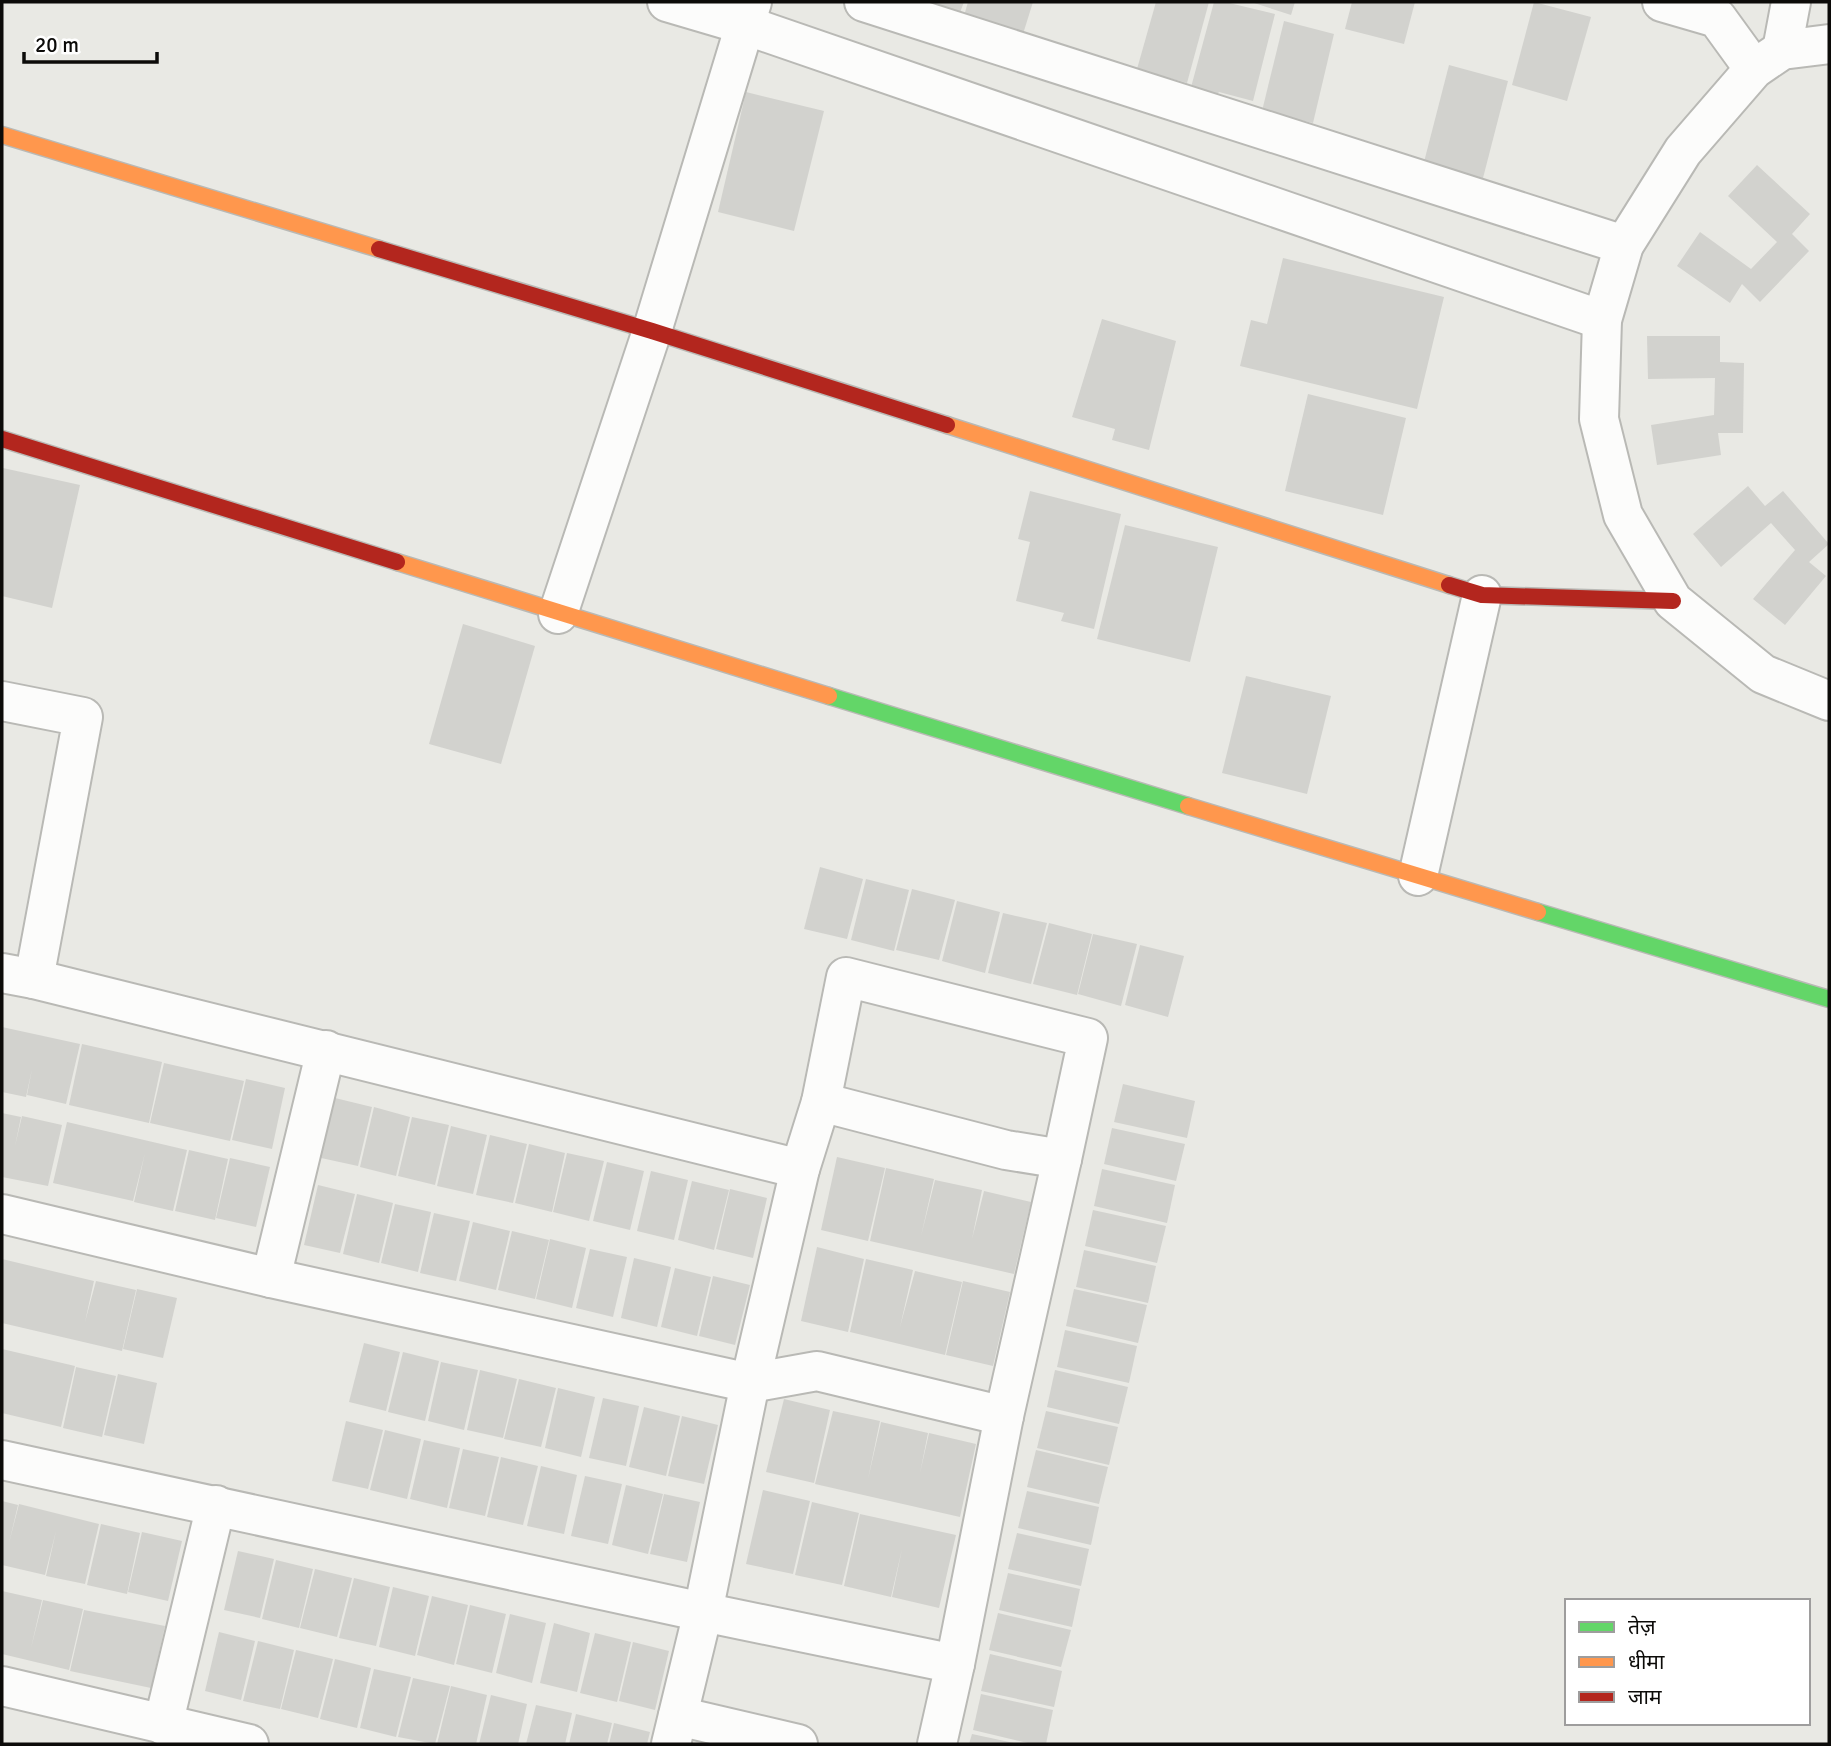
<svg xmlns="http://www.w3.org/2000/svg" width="1831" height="1746" font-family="Signika,'Noto Sans Devanagari',sans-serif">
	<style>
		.building { fill: #d2d2ce }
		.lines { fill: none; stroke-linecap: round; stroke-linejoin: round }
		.street-casing { stroke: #b9b9b5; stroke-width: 42 }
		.fast-casing { stroke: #b9b9b5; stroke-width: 19 }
		.slow-casing { stroke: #b9b9b5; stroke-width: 19 }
		.jam-casing { stroke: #b9b9b5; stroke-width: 19 }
		.street { stroke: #fcfcfb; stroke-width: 38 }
		.fast { stroke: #63d668; stroke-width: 16 }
		.slow { stroke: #ff974d; stroke-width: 16 }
		.jam { stroke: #b3261e; stroke-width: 16 }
	</style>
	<rect width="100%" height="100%" fill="#e9e9e4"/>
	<g class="building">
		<path d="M 916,2 L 964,2 L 959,15 Z"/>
		<path d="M 968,2 L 1033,2 L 1023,34 L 964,16 Z"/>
		<path d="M 1156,2 L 1209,2 L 1187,83 L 1137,69 Z"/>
		<path d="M 1214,2 L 1225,2 L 1275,14 L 1253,101 L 1219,92 L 1215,97 L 1190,91 Z"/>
		<path d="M 1251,2 L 1295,2 L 1291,15 Z"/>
		<path d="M 1352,2 L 1415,2 L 1404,44 L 1345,29 Z"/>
		<path d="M 1534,2 L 1591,17 L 1567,101 L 1512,85 Z"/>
		<path d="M 1284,21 L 1334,34 L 1313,123 L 1262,111 Z"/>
		<path d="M 1449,65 L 1508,81 L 1483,178 L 1424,162 Z"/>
		<path d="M 746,92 L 824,111 L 794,231 L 718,212 Z"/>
		<path d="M 1757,165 L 1810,214 L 1792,234 L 1809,251 L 1760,302 L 1742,284 L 1730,303 L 1677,266 L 1700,232 L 1751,269 L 1777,242 L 1728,196 Z"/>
		<path d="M 1283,258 L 1444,297 L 1417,409 L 1240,366 L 1251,320 L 1267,324 Z"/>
		<path d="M 1102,319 L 1176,341 L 1149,450 L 1112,440 L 1115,429 L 1072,417 Z"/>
		<path d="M 1647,336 L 1720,336 L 1720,362 L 1744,363 L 1743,433 L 1718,433 L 1721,455 L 1657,465 L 1651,425 L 1714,415 L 1715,378 L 1648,379 Z"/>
		<path d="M 1308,394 L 1406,418 L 1383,515 L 1285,491 Z"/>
		<path d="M 3,468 L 80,485 L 52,608 L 2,596 Z"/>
		<path d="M 1748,486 L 1765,506 L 1783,491 L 1829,544 L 1809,562 L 1826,576 L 1785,625 L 1753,599 L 1795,550 L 1771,523 L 1721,567 L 1693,534 Z"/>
		<path d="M 1030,491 L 1121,514 L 1094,629 L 1061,621 L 1064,613 L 1016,601 L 1030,542 L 1018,539 Z"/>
		<path d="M 1125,525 L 1218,547 L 1190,662 L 1097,639 Z"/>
		<path d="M 463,624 L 535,646 L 501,764 L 429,744 Z"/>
		<path d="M 1246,676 L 1331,696 L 1307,794 L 1222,773 Z"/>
		<path d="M 820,867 L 863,879 L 847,939 L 804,929 Z"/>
		<path d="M 866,879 L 909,890 L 894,951 L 851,940 Z"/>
		<path d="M 912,889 L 955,900 L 939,960 L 896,950 Z"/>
		<path d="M 957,901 L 1000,912 L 985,973 L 942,961 Z"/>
		<path d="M 1003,913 L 1047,923 L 1031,984 L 988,973 Z"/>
		<path d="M 1049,923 L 1092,934 L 1077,995 L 1033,984 Z"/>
		<path d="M 1093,934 L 1137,944 L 1121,1006 L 1078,994 Z"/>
		<path d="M 1140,945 L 1184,956 L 1168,1017 L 1125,1005 Z"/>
		<path d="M 2,1027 L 80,1044 L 66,1104 L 27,1095 L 32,1069 L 26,1097 L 2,1092 Z"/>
		<path d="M 82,1044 L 162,1062 L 149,1123 L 69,1105 Z"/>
		<path d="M 164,1063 L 244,1081 L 230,1141 L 150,1123 Z"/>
		<path d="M 246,1079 L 285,1088 L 272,1149 L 232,1140 Z"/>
		<path d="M 1123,1084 L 1195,1101 L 1187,1138 L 1114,1122 Z"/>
		<path d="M 335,1098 L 372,1107 L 358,1166 L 321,1158 Z"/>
		<path d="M 374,1107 L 410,1117 L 396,1176 L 360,1167 Z"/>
		<path d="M 2,1113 L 21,1117 L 15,1146 L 22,1116 L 62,1125 L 48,1186 L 2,1177 Z"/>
		<path d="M 412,1117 L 449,1125 L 435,1185 L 398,1176 Z"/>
		<path d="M 67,1122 L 187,1150 L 173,1211 L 134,1202 L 145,1153 L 133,1201 L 53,1183 Z"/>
		<path d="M 451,1126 L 487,1135 L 473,1194 L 437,1186 Z"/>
		<path d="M 1112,1128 L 1185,1144 L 1176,1181 L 1104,1164 Z"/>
		<path d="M 490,1135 L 527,1144 L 513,1203 L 476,1195 Z"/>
		<path d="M 529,1144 L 565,1153 L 552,1212 L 515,1203 Z"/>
		<path d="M 189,1150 L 228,1159 L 215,1220 L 175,1211 Z"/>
		<path d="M 567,1153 L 604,1161 L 589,1221 L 553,1212 Z"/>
		<path d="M 837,1157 L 885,1168 L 868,1241 L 821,1230 Z"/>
		<path d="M 230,1158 L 270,1167 L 256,1227 L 216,1218 Z"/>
		<path d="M 607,1162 L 644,1171 L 630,1230 L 593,1221 Z"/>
		<path d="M 886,1168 L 934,1179 L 921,1236 L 935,1180 L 982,1190 L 972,1239 L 984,1191 L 1031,1202 L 1014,1274 L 870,1241 Z"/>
		<path d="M 1102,1169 L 1175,1185 L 1167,1223 L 1094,1206 Z"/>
		<path d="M 651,1171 L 688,1180 L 674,1240 L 637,1231 Z"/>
		<path d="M 692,1181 L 729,1190 L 714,1250 L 678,1240 Z"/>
		<path d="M 318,1185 L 355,1194 L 340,1253 L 304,1245 Z"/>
		<path d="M 730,1189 L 767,1198 L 753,1258 L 716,1249 Z"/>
		<path d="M 357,1194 L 393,1203 L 379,1263 L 343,1254 Z"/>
		<path d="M 395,1204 L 431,1212 L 418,1272 L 381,1263 Z"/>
		<path d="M 1093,1210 L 1166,1226 L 1157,1263 L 1085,1246 Z"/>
		<path d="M 434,1213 L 470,1221 L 456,1281 L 420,1273 Z"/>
		<path d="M 473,1222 L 510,1231 L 496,1290 L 459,1281 Z"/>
		<path d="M 512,1231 L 549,1240 L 535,1299 L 498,1290 Z"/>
		<path d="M 550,1239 L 586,1248 L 572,1308 L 536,1299 Z"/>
		<path d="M 817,1247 L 864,1259 L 848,1332 L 801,1321 Z"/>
		<path d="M 590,1249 L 627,1257 L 613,1317 L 576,1308 Z"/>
		<path d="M 1084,1250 L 1156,1266 L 1148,1303 L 1076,1287 Z"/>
		<path d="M 634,1258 L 671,1267 L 657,1327 L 621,1318 Z"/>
		<path d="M 2,1259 L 94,1281 L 85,1322 L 96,1281 L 136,1290 L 122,1351 L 2,1323 Z"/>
		<path d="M 866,1259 L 913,1270 L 900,1327 L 915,1271 L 962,1282 L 945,1355 L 850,1332 Z"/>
		<path d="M 675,1268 L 711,1277 L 697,1336 L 661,1327 Z"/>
		<path d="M 713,1276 L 750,1285 L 735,1345 L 699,1336 Z"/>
		<path d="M 963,1281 L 1010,1292 L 993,1366 L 946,1355 Z"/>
		<path d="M 137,1289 L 177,1298 L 163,1358 L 123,1349 Z"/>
		<path d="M 1074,1289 L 1147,1305 L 1138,1343 L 1066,1326 Z"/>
		<path d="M 1065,1330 L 1137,1346 L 1129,1383 L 1057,1367 Z"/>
		<path d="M 364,1343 L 400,1352 L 386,1411 L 349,1402 Z"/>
		<path d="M 2,1349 L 75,1366 L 61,1427 L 2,1413 Z"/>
		<path d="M 403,1352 L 439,1361 L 425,1421 L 388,1412 Z"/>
		<path d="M 441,1362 L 478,1370 L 464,1430 L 428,1421 Z"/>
		<path d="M 76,1367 L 116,1376 L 102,1437 L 63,1428 Z"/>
		<path d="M 480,1370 L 517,1379 L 503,1438 L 467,1430 Z"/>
		<path d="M 1055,1370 L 1128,1387 L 1119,1424 L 1047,1407 Z"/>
		<path d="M 118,1374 L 157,1383 L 144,1444 L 104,1435 Z"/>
		<path d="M 519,1379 L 556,1388 L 541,1447 L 504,1439 Z"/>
		<path d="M 558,1388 L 595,1397 L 581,1457 L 545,1448 Z"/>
		<path d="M 603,1398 L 639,1406 L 626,1466 L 589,1458 Z"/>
		<path d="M 784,1399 L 830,1410 L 814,1483 L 766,1472 Z"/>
		<path d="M 644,1407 L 680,1416 L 666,1476 L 629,1467 Z"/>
		<path d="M 833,1411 L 880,1421 L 868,1479 L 881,1422 L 928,1433 L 920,1473 L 929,1433 L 976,1444 L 960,1517 L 815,1484 Z"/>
		<path d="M 1046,1411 L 1118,1427 L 1109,1465 L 1037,1448 Z"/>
		<path d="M 682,1416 L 718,1425 L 704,1484 L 668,1476 Z"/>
		<path d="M 346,1421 L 383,1430 L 368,1489 L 332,1481 Z"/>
		<path d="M 385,1430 L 421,1439 L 407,1499 L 370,1490 Z"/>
		<path d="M 424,1440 L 460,1448 L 447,1508 L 410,1499 Z"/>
		<path d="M 463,1449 L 499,1457 L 485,1516 L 449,1508 Z"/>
		<path d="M 1036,1450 L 1108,1467 L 1099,1504 L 1027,1487 Z"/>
		<path d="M 501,1457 L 538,1466 L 523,1525 L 487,1517 Z"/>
		<path d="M 541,1466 L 577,1475 L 564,1534 L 527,1526 Z"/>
		<path d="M 585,1476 L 622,1484 L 608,1544 L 571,1536 Z"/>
		<path d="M 626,1485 L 663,1494 L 648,1554 L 612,1545 Z"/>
		<path d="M 763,1490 L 810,1501 L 793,1574 L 746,1564 Z"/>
		<path d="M 1027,1491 L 1099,1507 L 1091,1545 L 1018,1528 Z"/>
		<path d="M 664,1494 L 700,1502 L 687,1562 L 650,1554 Z"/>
		<path d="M 2,1501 L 18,1505 L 9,1543 L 19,1504 L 99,1524 L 85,1584 L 46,1576 L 56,1531 L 45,1575 L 2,1565 Z"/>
		<path d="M 812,1502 L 859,1513 L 842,1585 L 795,1575 Z"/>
		<path d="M 860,1514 L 956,1535 L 939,1608 L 892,1597 L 902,1549 L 891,1597 L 844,1586 Z"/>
		<path d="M 101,1524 L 140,1533 L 127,1594 L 87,1585 Z"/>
		<path d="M 142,1532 L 182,1541 L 168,1601 L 128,1592 Z"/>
		<path d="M 1017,1533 L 1089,1549 L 1081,1586 L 1008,1569 Z"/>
		<path d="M 238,1551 L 274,1559 L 260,1618 L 224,1610 Z"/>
		<path d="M 276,1560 L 313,1569 L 299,1628 L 262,1619 Z"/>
		<path d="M 315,1569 L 352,1578 L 337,1637 L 300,1628 Z"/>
		<path d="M 1008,1573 L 1080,1589 L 1072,1627 L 999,1610 Z"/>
		<path d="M 354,1578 L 390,1587 L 376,1646 L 339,1638 Z"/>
		<path d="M 393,1587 L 429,1596 L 415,1656 L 379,1647 Z"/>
		<path d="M 2,1591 L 42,1600 L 31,1648 L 43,1600 L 83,1609 L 69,1670 L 2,1654 Z"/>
		<path d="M 432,1596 L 468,1605 L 454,1665 L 417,1655 Z"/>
		<path d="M 470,1605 L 506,1614 L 492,1673 L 456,1664 Z"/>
		<path d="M 84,1610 L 165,1626 L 151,1688 L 70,1671 Z"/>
		<path d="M 998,1613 L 1071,1630 L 1061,1667 L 989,1650 Z"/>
		<path d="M 510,1614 L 546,1623 L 532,1683 L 496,1673 Z"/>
		<path d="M 554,1623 L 590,1633 L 577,1692 L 540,1683 Z"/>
		<path d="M 219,1632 L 255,1641 L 241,1700 L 205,1691 Z"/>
		<path d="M 595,1633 L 631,1642 L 617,1702 L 580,1693 Z"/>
		<path d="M 258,1641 L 294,1650 L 280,1709 L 243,1701 Z"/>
		<path d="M 633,1642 L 669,1651 L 655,1710 L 619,1701 Z"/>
		<path d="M 296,1650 L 333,1659 L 318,1718 L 281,1709 Z"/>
		<path d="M 990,1654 L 1062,1671 L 1054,1707 L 981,1691 Z"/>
		<path d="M 335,1659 L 371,1668 L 357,1728 L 320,1719 Z"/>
		<path d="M 374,1669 L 411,1677 L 396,1737 L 360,1728 Z"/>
		<path d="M 413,1678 L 450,1686 L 435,1744 L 398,1737 Z"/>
		<path d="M 451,1686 L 487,1695 L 476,1744 L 437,1744 Z"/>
		<path d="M 981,1694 L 1053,1710 L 1046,1744 L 1032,1744 L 973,1730 Z"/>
		<path d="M 491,1695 L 527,1704 L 518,1744 L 479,1744 Z"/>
		<path d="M 536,1705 L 572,1713 L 565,1744 L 526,1744 Z"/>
		<path d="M 576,1714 L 612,1723 L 607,1744 L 569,1744 Z"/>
		<path d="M 614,1723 L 650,1732 L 647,1744 L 609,1744 Z"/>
		<path d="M 972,1734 L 1014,1743 L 1014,1744 L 969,1744 Z"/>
	</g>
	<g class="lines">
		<g class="street-casing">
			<g id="street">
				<path d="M 667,2 L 745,25 L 1602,320"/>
				<path d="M 864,2 L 1624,245"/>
				<path d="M 1662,2 L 1717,18 L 1754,69"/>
				<path d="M 1829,44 L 1782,50 L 1754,69 L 1683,151 L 1624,245 L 1602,320 L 1599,419 L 1623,515 L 1673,601 L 1763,674 L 1829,701"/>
				<path d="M 1782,50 L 1791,2"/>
				<path d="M 558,614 L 652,331 L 752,2"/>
				<path d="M 2,701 L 83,717 L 34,979 L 2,973"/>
				<path d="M 1418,876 L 1482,595"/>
				<path d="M 34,979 L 800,1169"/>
				<path d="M 821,1102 L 1006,1150 L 1062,1159 L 1004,1416 L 955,1664 L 937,1744"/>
				<path d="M 2,1214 L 271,1278 L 750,1383 L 817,1371 L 1004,1416"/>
				<path d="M 271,1278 L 326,1050"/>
				<path d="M 2,1460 L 703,1612 L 955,1664"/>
				<path d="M 2,1686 L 249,1744"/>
				<path d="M 678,1716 L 798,1744"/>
				<path d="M 163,1725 L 216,1505"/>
				<path d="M 671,1744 L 703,1612 L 750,1383 L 800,1169 L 821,1102 L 846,977 L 1088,1038 L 1062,1159"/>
			</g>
		</g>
		<g class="fast-casing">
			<g id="fast">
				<path d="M 829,696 L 1188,806"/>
				<path d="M 1538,912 L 1829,999"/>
			</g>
		</g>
		<g class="slow-casing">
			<g id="slow">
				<path d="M 2,135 L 379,249"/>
				<path d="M 947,425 L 1449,585"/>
				<path d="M 397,562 L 829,696"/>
				<path d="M 1188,806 L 1538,912"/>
			</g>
		</g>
		<g class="jam-casing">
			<g id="jam">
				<path d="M 379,249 L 652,331 L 947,425"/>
				<path d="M 2,439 L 397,562"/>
				<path d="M 1449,585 L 1482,595 L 1673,601"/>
			</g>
		</g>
		<use href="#street" class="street"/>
		<use href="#fast" class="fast"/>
		<use href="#slow" class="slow"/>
		<use href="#jam" class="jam"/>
	</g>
	<rect width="1831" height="1746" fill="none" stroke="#0c0b09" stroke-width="7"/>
	<rect x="1565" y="1599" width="245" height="126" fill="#ffffff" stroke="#9e9d9d" stroke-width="2"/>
	<rect x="1579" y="1622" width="35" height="10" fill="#63d668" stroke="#9e9d9d" stroke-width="2"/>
	<text x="1628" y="1634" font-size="21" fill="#0c0b09">तेज़</text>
	<rect x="1579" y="1657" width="35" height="10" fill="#ff974d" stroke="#9e9d9d" stroke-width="2"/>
	<text x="1628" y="1669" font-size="21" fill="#0c0b09">धीमा</text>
	<rect x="1579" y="1692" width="35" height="10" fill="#b3261e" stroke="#9e9d9d" stroke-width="2"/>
	<text x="1628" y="1704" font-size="21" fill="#0c0b09">जाम</text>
	<path d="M24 52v10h133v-10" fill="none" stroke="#0c0b09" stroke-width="3.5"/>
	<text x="35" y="52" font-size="21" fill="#0c0b09" stroke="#ffffff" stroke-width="5" paint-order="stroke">20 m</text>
</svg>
